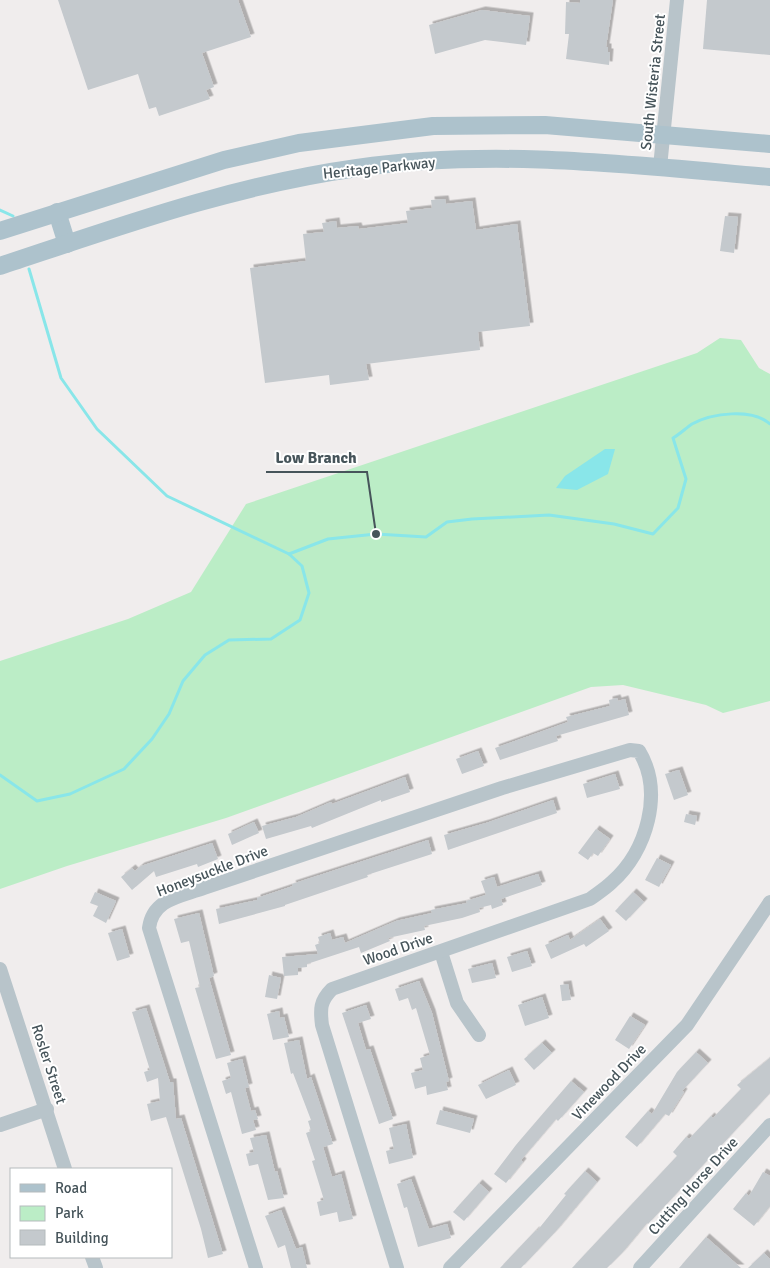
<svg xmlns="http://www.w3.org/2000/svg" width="770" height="1268" font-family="Signika,sans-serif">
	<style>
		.green { fill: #bbedc6 }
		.water { fill: #89e6e9 }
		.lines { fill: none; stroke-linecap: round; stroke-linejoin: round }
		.stream { stroke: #89e6e9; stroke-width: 3 }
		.building { fill: #c4c9cd; filter: url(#shadow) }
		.minor { stroke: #b8c4ca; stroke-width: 14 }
		.major { stroke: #adc2cc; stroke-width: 18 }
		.labels { text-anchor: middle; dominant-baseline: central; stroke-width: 4; stroke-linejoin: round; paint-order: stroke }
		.street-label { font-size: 15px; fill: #46545a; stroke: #fff }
		.leader { fill: none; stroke: #46545a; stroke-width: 2 }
		.callout-dot { fill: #46545a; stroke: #fff; stroke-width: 2 }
		.callout-label { font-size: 16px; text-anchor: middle; font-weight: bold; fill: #46545a; stroke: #fff; stroke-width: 4; stroke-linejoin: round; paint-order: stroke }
	</style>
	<defs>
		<filter id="shadow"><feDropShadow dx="3.5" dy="-3.5" stdDeviation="0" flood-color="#0004"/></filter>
	</defs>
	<rect width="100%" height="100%" fill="#f0eded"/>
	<path class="green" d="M 720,338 L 741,340 L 759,368 L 770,374 L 770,701 L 723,713 L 706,705 L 623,685 L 591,687 L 226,818 L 67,866 L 0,889 L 0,661 L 128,619 L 191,592 L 246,504 L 697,353 Z"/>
	<path class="water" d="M 605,449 L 615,449 L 608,474 L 577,490 L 556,488 L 565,476 Z"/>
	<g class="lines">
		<g class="stream">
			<path d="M 0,210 L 13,216"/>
			<path d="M 29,269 L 61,378 L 97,429 L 167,496 L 289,554"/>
			<path d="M 0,775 L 37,801 L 70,794 L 124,769 L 152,739 L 169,714 L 183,681 L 205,655 L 229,640 L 271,639 L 300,620 L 309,593 L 302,566 L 289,554 L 328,539 L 376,534 L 426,537 L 447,522 L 472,519 L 549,515 L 614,524 L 653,534 L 678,508 L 686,479 L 673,438 C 680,434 686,428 692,424 C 712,413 752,408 770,424"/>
		</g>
	</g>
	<g class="building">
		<path d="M 58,0 L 238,0 L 251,37 L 202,53 L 214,87 L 206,90 L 210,99 L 159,116 L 156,107 L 149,109 L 138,74 L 88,90 Z"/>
		<path d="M 580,0 L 613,0 L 606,47 L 608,47 L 608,52 L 610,52 L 609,65 L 566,59 L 569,34 L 565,34 L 566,2 L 580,3 Z"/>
		<path d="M 707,0 L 770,0 L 770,55 L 703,49 Z"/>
		<path d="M 482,10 L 530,16 L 526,45 L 485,40 L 435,54 L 429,25 Z"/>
		<path d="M 445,199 L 446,204 L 472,201 L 476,230 L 517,224 L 530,326 L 478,332 L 480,350 L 366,364 L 369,380 L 330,385 L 329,375 L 265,383 L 250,268 L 306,261 L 303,234 L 324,232 L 322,223 L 336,221 L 337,228 L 358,226 L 359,229 L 408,223 L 406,211 L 432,208 L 431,200 Z"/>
		<path d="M 725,216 L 738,217 L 734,253 L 720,251 Z"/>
		<path d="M 617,698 L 618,701 L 625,699 L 629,715 L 556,736 L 558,741 L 500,760 L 495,748 L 568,722 L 566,717 L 610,706 L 609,700 Z"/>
		<path d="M 478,751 L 484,766 L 462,774 L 456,759 Z"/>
		<path d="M 679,770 L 688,795 L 674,800 L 665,774 Z"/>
		<path d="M 615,774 L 620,789 L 587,798 L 583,784 Z"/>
		<path d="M 405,777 L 410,792 L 381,802 L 381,800 L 312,828 L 311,826 L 266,839 L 262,826 L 296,817 L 331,802 L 332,804 Z"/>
		<path d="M 553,800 L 557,813 L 448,850 L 444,835 L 486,823 Z"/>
		<path d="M 686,814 L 697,816 L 695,825 L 684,822 Z"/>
		<path d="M 254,822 L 259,833 L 232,845 L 228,834 Z"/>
		<path d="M 596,829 L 610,839 L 598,856 L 593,853 L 588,860 L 578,853 Z"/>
		<path d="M 428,840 L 432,854 L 367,875 L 368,877 L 285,905 L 285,906 L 219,924 L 216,909 L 257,900 L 257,898 L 293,886 L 292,884 Z"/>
		<path d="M 212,843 L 218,859 L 198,867 L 197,864 L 156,877 L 154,871 L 132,890 L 121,877 L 132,868 L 135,871 L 141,866 Z"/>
		<path d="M 657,858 L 671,865 L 659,887 L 645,880 Z"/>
		<path d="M 538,874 L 542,885 L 501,899 L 503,905 L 492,909 L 491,905 L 479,908 L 480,912 L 462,918 L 424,926 L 425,930 L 388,938 L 390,941 L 361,953 L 359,947 L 307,964 L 307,967 L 298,968 L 298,975 L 284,976 L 282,957 L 318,954 L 315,945 L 320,943 L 318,937 L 330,933 L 332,940 L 343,937 L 345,943 L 396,921 L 432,913 L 431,910 L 467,903 L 466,901 L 486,895 L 481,881 L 494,877 L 497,887 Z"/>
		<path d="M 95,892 L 116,901 L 106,923 L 93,916 L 98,906 L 90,903 Z"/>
		<path d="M 633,892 L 644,902 L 626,921 L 615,911 Z"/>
		<path d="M 199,913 L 214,976 L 209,978 L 231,1055 L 216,1059 L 195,988 L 200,987 L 189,941 L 181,943 L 174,919 Z"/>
		<path d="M 600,919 L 609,931 L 586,947 L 584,944 L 551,959 L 545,945 L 568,935 L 570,940 Z"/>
		<path d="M 122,929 L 130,957 L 117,961 L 108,933 Z"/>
		<path d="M 527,951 L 532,966 L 512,972 L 507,957 Z"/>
		<path d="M 492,963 L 496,978 L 472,983 L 468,969 Z"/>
		<path d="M 269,975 L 281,978 L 277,999 L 265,997 Z"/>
		<path d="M 419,981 L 432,1013 L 449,1081 L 446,1082 L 448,1090 L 427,1095 L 426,1086 L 415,1089 L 411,1073 L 423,1070 L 420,1058 L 430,1055 L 416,1008 L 412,1010 L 408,998 L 399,1001 L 395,989 Z"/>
		<path d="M 568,984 L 571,1000 L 562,1001 L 560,985 Z"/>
		<path d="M 542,997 L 549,1018 L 525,1026 L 518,1005 Z"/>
		<path d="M 366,1005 L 371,1019 L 358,1023 L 366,1050 L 370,1049 L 393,1119 L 379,1124 L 342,1013 Z"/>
		<path d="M 146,1008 L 170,1082 L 173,1082 L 176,1119 L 181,1118 L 223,1254 L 208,1258 L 201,1229 L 166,1117 L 151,1121 L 147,1104 L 160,1101 L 158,1078 L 147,1082 L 144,1072 L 150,1070 L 132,1012 Z"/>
		<path d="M 279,1011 L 280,1018 L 284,1017 L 289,1037 L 273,1040 L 267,1014 Z"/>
		<path d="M 630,1016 L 645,1025 L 629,1049 L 615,1040 Z"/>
		<path d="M 299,1040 L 307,1079 L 311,1077 L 333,1144 L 323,1147 L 332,1177 L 341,1174 L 353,1219 L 339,1222 L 337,1212 L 320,1216 L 317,1202 L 324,1200 L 312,1161 L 315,1160 L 306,1133 L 311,1131 L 308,1121 L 311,1120 L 293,1073 L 291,1074 L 284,1043 Z"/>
		<path d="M 542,1043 L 552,1053 L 534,1070 L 524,1059 Z"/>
		<path d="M 696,1052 L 708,1063 L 682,1091 L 684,1092 L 669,1116 L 665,1114 L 637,1147 L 625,1137 L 648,1111 L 652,1114 L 677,1072 Z"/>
		<path d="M 770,1058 L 770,1093 L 648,1224 L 647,1223 L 622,1253 L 607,1268 L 572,1268 L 677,1156 L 673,1152 L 686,1137 L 689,1139 L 711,1116 L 713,1118 L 741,1089 L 737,1085 Z"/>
		<path d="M 242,1059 L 249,1087 L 245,1088 L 251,1111 L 255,1110 L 258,1119 L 253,1120 L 256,1130 L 242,1134 L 231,1092 L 226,1094 L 222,1081 L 231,1078 L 227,1063 Z"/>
		<path d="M 509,1070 L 516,1085 L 486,1099 L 478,1085 Z"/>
		<path d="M 571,1081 L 584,1092 L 558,1121 L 556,1119 L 521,1160 L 523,1162 L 506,1183 L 494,1174 L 516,1145 Z"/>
		<path d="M 440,1110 L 474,1119 L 470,1133 L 436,1124 Z"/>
		<path d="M 406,1124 L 413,1158 L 389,1164 L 386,1151 L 394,1149 L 389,1128 Z"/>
		<path d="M 266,1135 L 275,1172 L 277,1171 L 284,1198 L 268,1200 L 258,1164 L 249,1166 L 246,1154 L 254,1152 L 250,1138 Z"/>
		<path d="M 585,1171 L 597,1182 L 556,1231 L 521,1268 L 500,1268 L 536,1230 L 537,1231 L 566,1195 L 564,1194 Z"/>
		<path d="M 763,1172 L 770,1176 L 770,1206 L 754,1226 L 733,1209 L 746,1193 L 749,1196 Z"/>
		<path d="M 411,1179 L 429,1229 L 447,1224 L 451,1238 L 418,1247 L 407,1207 L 404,1208 L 397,1184 Z"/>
		<path d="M 479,1183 L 489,1192 L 464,1221 L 453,1212 Z"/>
		<path d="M 281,1210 L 296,1249 L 302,1247 L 307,1268 L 291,1268 L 285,1245 L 278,1248 L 265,1216 Z"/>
		<path d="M 706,1237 L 741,1268 L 679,1268 Z"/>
		<path d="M 764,1253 L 770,1259 L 770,1268 L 748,1268 Z"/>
	</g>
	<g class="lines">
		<g class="minor">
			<path d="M 660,167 L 677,0"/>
			<path d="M 441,952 L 457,1003 L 479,1035"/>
			<path d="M 0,969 L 65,1169"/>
			<path d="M 0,1125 L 47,1109"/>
			<path d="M 92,1257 L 96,1268"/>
			<path d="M 256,1268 L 149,928 C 153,899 179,897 204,888 L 502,788 L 630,750 L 639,751 C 664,792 647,851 612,882 C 606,888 598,893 590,899 L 332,989 C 320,1001 320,1009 322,1025 L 397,1268"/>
			<path d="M 450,1268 L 687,1025 L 770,902"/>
			<path d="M 640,1268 L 770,1125"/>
		</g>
		<g class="major">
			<path d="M 57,212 L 67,244"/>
			<path d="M 0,231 L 224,160 L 299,143 L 433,126 L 545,125 L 770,144"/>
			<path d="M 0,266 C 118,227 234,185 357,168 C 495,148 633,165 770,177"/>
		</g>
	</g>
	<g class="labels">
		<g class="street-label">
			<text transform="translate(653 82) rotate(-84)">South Wisteria Street</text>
			<text transform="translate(379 168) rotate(-6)">Heritage Parkway</text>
			<text transform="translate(212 871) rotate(-21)">Honeysuckle Drive</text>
			<text transform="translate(398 949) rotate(-19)">Wood Drive</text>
			<text transform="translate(49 1064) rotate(72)">Rosler Street</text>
			<text transform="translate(609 1082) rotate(-46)">Vinewood Drive</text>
			<text transform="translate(693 1186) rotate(-48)">Cutting Horse Drive</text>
		</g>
	</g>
	<path class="leader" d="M376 534L367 472H266"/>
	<circle class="callout-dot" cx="376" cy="534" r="5"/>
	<g class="callout-label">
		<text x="316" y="463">Low Branch</text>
	</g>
	<rect x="10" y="1168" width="162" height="90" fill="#ffffff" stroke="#b5bbbd"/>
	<rect x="20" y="1184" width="25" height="8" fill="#adc2cc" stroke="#b5bbbd"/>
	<text x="55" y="1193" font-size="15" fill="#46545a">Road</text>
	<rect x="20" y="1206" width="25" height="15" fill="#bbedc6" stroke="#b5bbbd"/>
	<text x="55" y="1218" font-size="15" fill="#46545a">Park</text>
	<rect x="20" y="1230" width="25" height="15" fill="#c4c9cd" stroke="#b5bbbd"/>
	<text x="55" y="1243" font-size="15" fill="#46545a">Building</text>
</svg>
